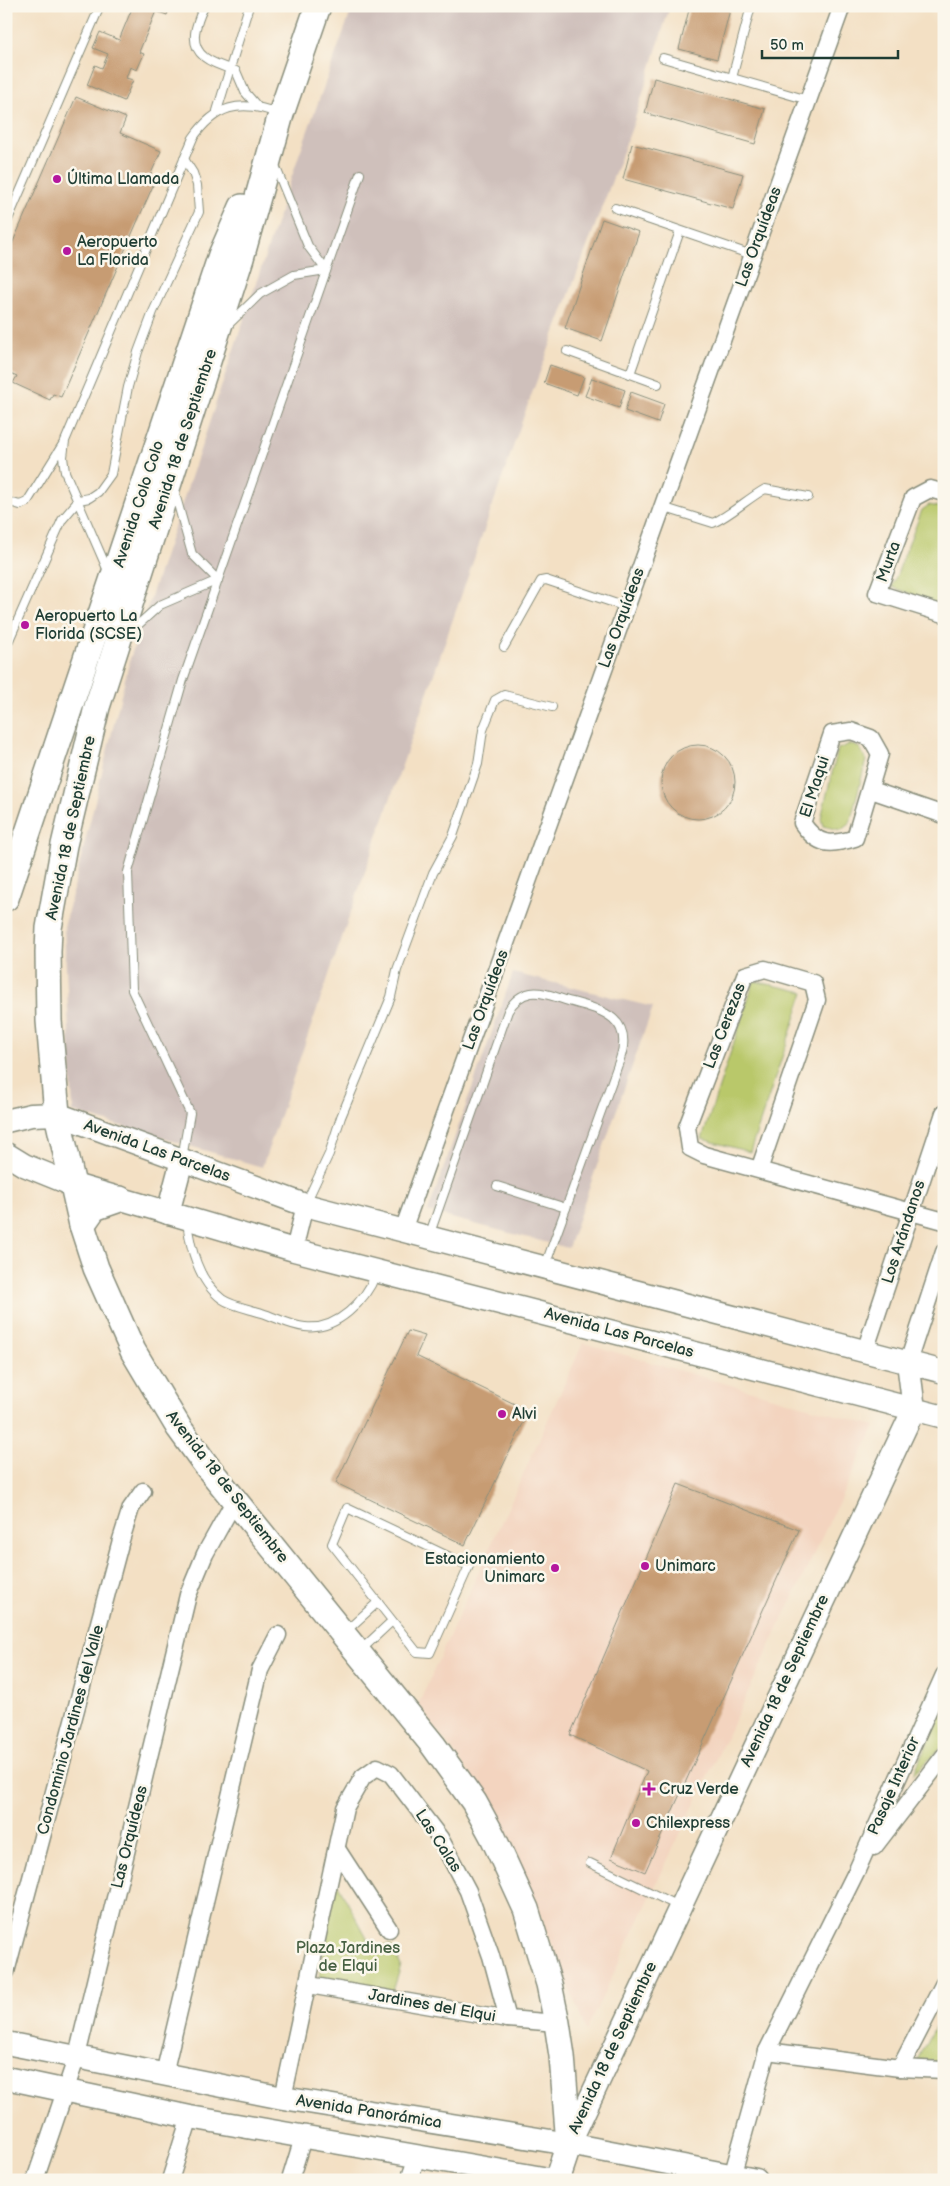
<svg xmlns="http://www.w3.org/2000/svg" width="950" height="2186" font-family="'Balsamiq Sans',sans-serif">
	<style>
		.built { fill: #f3d4bf }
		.industrial { fill: #cfc0bb }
		.green { fill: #b9c86a; stroke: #6c824f }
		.building { fill: #c79c73 }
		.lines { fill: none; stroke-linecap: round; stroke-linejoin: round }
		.lane-casing { stroke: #898e7c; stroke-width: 10 }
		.street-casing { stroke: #898e7c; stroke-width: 19 }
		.secondary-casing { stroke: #898e7c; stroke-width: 25 }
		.primary-casing { stroke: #898e7c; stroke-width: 28 }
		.lane { stroke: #fff; stroke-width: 8 }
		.street { stroke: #fff; stroke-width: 16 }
		.secondary { stroke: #fff; stroke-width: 22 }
		.primary { stroke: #fff; stroke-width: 25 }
		.poi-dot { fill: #b5179e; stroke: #fbf7ec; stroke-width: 2 }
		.labels { text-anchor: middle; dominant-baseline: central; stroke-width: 5; stroke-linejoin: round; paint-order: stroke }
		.poi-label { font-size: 16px; fill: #1f3d34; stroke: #fbf7ec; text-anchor: start }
		.street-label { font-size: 16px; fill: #1f3d34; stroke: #fbf7ec }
		.park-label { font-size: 16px; fill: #466042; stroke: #fbf7ec }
	</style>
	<rect width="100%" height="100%" fill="#fbf7ec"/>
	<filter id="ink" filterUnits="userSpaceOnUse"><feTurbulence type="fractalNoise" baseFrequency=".02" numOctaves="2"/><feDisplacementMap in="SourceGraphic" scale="10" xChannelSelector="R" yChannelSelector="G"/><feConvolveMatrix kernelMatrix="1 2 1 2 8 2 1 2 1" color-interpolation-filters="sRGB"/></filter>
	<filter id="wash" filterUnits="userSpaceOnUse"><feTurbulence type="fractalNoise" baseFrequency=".0096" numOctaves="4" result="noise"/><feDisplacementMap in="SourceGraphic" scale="20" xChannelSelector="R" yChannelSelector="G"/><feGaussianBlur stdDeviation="1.12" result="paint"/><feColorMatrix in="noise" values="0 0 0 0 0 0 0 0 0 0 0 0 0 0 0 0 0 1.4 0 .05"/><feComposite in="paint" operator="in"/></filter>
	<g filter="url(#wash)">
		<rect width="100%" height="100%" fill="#f3e0c4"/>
		<path class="built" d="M 583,1343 L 875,1426 L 586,2031 L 513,1843 L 478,1785 L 418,1705 Z"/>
		<g class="industrial">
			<path d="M 353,6 L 670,6 L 634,122 L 528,404 L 262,1167 L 73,1112 L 64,927 L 130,659 L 299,155 Z"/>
			<path d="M 513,973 L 653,1007 L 568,1248 L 428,1212 Z"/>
		</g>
		<g class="green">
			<path d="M 929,505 L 944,508 L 944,606 L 892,587 L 922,510 Z"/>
			<path d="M 850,744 L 860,748 L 866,760 L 850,823 L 841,830 L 823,826 L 821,818 L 838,749 Z"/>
			<path d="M 754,981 L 804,992 L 750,1152 L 702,1139 Z"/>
			<path d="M 944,1707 L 944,1745 L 913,1775 Z"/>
			<path d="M 335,1879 L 371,1946 L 391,1945 L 401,1966 L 393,1991 L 319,1977 Z"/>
			<path d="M 944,2010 L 944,2062 L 917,2062 Z"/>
		</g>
		<g id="blocks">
			<g class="building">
				<path d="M 133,6 L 170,6 L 167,15 L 156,11 L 139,52 L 144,54 L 137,70 L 130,67 L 126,78 L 133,80 L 124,101 L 87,85 L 95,65 L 102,68 L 108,54 L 93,48 L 100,32 L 119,40 Z"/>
				<path d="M 690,6 L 731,6 L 717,59 L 679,49 Z"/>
				<path d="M 654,78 L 765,109 L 755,144 L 645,113 Z"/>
				<path d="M 76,97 L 126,118 L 120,133 L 161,151 L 149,178 L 155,181 L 61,397 L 53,394 L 50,400 L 13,383 L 17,376 L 6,371 L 6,258 Z"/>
				<path d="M 632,144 L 743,174 L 733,209 L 623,179 Z"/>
				<path d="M 602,219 L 639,232 L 602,341 L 565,328 Z"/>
				<path d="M 550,365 L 584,377 L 577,395 L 544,383 Z"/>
				<path d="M 592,378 L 625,390 L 619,408 L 585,396 Z"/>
				<path d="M 631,392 L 664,404 L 658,423 L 625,411 Z"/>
				<circle cx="698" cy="782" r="37"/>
				<path d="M 408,1331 L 425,1336 L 416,1356 L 529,1411 L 465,1545 L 336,1483 Z"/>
				<path d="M 678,1484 L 799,1530 L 645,1872 L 611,1858 L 647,1771 L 570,1735 Z"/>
			</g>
		</g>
	</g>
	<g filter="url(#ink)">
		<use href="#blocks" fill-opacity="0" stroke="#898e7c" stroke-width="1"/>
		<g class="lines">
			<g class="lane-casing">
				<g id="lane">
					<path d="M 205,6 C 200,13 198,21 196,28 C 189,57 214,64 236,71 L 245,92 L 257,106"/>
					<path d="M 663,58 L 808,100"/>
					<path d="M 732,78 L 751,6"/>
					<path d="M 217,111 L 249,6"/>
					<path d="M 615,208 L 752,255"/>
					<path d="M 6,224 L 100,6"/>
					<path d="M 228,325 L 260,294 L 294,275 L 326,270 L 308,246 L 274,163"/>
					<path d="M 567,351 L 658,384"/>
					<path d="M 630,374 L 680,231"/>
					<path d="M 6,501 L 20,505 L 27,502 L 63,444"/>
					<path d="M 662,507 L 713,523 C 732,514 747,499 765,489 L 808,497"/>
					<path d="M 108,571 L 65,472 L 63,457 L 65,441 L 193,138 C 215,106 240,99 277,113"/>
					<path d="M 129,633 L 160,605 L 218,580 L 192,554 L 174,490"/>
					<path d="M 6,647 L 62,520 L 79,500 L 89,498 L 98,492 L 111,474 L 128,387 L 138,352 L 153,312 L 199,212 L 197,185 L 193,173 L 184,159"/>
					<path d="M 504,647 L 541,581 L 546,580 L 626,607"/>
					<path d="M 182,1158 L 190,1113 L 132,990 L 128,872 L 183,680 L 360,174"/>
					<path d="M 497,1186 L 566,1208"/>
					<path d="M 306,1203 L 329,1154 L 341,1117 L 391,997 L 397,970 L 433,873 L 453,836 L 478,764 L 483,730 L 495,700 L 504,695 L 552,707"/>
					<path d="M 187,1221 C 190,1248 199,1282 222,1299 C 232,1306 250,1309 262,1313 C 275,1317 291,1326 305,1327 C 337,1331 366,1300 376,1274"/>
					<path d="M 429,1236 L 508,1011 C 513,1002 520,995 531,993 C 542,991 555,997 565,1000 C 597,1009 635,1015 620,1059 L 545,1266"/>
					<path d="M 347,1508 L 469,1566 L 430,1653 L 417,1652 L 332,1544 Z"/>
					<path d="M 346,1631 L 378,1602"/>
					<path d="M 361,1650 L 392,1621"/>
					<path d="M 590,1863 L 678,1906"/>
				</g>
			</g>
			<g class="street-casing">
				<g id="street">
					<path d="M 944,493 L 930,489 L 913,498 L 877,593 L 944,614"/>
					<path d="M 851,731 L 871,738 L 880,754 L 855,838 C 830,846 818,846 802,823 L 832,734 Z"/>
					<path d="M 871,790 L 944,815"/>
					<path d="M 759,1170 L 817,1000 L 813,983 L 765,969 L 745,975 L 687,1127 L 690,1148 L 704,1155 L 944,1221"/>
					<path d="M 403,1230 L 842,6"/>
					<path d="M 294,1250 L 305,1205"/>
					<path d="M 865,1351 L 944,1113"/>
					<path d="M 908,1362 L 944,1252"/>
					<path d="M 874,1847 L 944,1756"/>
					<path d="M 337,1849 L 389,1929"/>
					<path d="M 6,1972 L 121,1540 L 131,1508 L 143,1491"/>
					<path d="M 309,1985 L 508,2019 L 557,2023"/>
					<path d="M 767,2051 L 900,2068 L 944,2070"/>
					<path d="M 900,2068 L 944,1983"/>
					<path d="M 164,2074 L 260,1670 L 278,1635"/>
					<path d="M 283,2098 L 345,1808 L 363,1777 L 377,1767 L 391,1774 L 440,1838 L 468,1891 L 491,1956 L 508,2019"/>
					<path d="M 35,2180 L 77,2056 L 188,1595 L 205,1554 L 235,1500"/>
					<path d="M 170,2180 L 190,2117"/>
					<path d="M 290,2180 L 303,2138"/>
					<path d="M 409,2180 L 417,2157"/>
					<path d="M 731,2180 L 767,2051 L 857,1870 L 944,1675"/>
				</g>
			</g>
			<g class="secondary-casing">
				<g id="secondary">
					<path d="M 6,1121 L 31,1115 L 57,1114 L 305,1205 L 944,1372"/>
					<path d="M 6,1154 L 24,1165 L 71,1184 L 294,1250 L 944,1417"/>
					<path d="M 168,1213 L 182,1160"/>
					<path d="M 908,1362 L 914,1409"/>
					<path d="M 6,2043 L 283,2098 L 569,2144 L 756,2180"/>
					<path d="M 6,2078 L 190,2117 L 554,2180"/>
					<path d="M 569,2144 L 914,1409"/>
				</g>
			</g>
			<g class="primary-casing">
				<g id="primary">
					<path d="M 318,6 L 281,114 L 241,258 L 97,707 L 64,845 L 49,928 L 48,952 L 49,1021 L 57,1114 L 82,1225 L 96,1268 L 133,1351 L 179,1428 L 206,1465 L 433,1745 L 474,1802 L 493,1837 L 526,1909 L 549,1984 L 557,2023 L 562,2056 L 569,2144 L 557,2180"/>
					<path d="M 6,898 L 221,255 L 242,207"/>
					<path d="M 82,1225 L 94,1208 L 120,1199"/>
				</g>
			</g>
			<use href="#lane" class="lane"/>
			<use href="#street" class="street"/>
			<use href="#secondary" class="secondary"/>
			<use href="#primary" class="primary"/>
		</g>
	</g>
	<g class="poi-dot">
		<circle cx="57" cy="179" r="5"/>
		<circle cx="67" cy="251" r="5"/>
		<circle cx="25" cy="625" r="5"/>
		<circle cx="502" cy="1414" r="5"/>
		<circle cx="645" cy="1566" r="5"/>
		<circle cx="555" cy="1568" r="5"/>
		<path d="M646.5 1781.5h5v5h5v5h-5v5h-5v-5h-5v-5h5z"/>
		<circle cx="636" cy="1823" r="5"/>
	</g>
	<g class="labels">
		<g class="poi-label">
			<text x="67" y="179">Última Llamada</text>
			<text x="77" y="242">Aeropuerto<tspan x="77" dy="18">La Florida</tspan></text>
			<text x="35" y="616">Aeropuerto La<tspan x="35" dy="18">Florida (SCSE)</tspan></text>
			<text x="512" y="1414">Alvi</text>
			<text x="545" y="1559" text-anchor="end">Estacionamiento<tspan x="545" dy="18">Unimarc</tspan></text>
			<text x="655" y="1566">Unimarc</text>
			<text x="659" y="1789">Cruz Verde</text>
			<text x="646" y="1823">Chilexpress</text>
		</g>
		<g class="street-label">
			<text transform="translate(759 237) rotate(-70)">Las Orquídeas</text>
			<text transform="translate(183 439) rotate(-72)">Avenida 18 de Septiembre</text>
			<text transform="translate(139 504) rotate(-72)">Avenida Colo Colo</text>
			<text transform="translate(889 562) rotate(-70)">Murta</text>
			<text transform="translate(622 618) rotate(-70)">Las Orquídeas</text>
			<text transform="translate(815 787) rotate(-72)">El Maqui</text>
			<text transform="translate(71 828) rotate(-78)">Avenida 18 de Septiembre</text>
			<text transform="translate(486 1000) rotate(-70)">Las Orquídeas</text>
			<text transform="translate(725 1026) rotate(-69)">Las Cerezas</text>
			<text transform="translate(157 1151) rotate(20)">Avenida Las Parcelas</text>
			<text transform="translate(904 1232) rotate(-72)">Los Arándanos</text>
			<text transform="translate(619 1333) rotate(15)">Avenida Las Parcelas</text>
			<text transform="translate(227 1487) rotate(52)">Avenida 18 de Septiembre</text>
			<text transform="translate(785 1681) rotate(-65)">Avenida 18 de Septiembre</text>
			<text transform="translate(71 1730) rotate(-75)">Condominio Jardines del Valle</text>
			<text transform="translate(894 1786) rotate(-66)">Pasaje Interior</text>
			<text transform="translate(130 1837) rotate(-76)">Las Orquídeas</text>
			<text transform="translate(438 1841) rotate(57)">Las Calas</text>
			<text transform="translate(432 2006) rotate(10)">Jardines del Elqui</text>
			<text transform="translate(613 2048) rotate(-65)">Avenida 18 de Septiembre</text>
			<text transform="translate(369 2112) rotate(9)">Avenida Panorámica</text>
		</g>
		<g class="park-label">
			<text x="348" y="1948">Plaza Jardines<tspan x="348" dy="18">de Elqui</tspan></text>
		</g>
	</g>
	<rect width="950" height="2186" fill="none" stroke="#fbf7ec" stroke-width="25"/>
	<path d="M762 50v8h136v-8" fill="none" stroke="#1f3d34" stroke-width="2.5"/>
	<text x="770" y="50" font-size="15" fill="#1f3d34" stroke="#fbf7ec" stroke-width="4" paint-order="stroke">50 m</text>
</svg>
